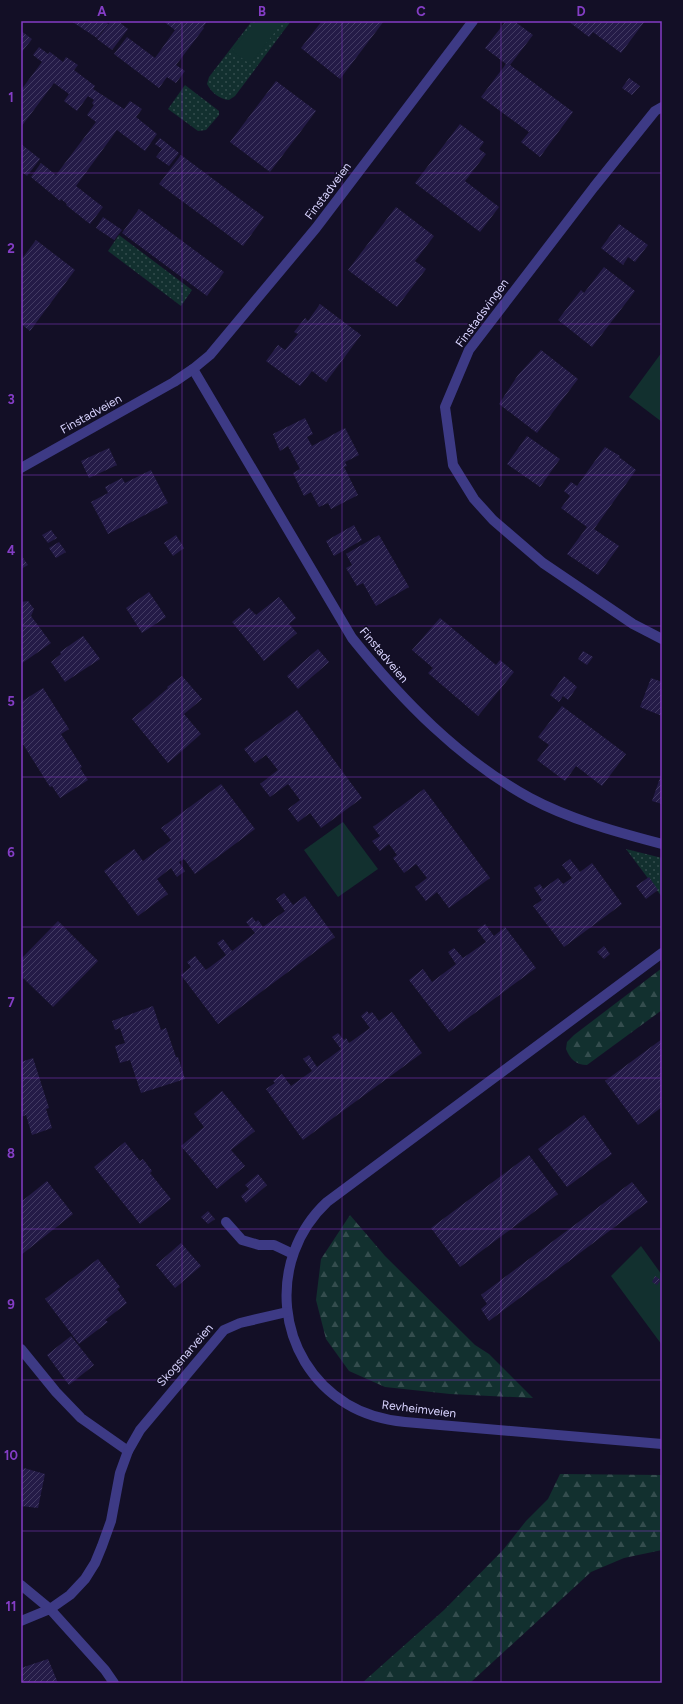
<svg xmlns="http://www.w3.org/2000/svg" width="683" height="1704" font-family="Figtree,sans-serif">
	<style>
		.grass { fill: url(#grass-dots) }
		.forest { fill: url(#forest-firs) }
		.park { fill: #12302f }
		.building { fill: url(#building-hatch) }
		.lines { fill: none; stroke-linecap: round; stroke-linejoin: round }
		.service { stroke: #3d3a85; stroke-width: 10 }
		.minor { stroke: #3d3a85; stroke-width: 10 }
		.grid { fill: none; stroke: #843dc5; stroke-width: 1; stroke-opacity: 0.55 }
		.labels { text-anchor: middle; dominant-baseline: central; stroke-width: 3; stroke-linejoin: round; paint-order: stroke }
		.street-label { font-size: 12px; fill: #d9d4ff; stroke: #130f26 }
		.neatline { fill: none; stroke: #843dc5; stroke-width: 1.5 }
		.grid-label { font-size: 13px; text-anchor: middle; font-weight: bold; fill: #843dc5 }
	</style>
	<defs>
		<pattern id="grass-dots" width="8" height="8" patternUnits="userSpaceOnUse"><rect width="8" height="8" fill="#12302f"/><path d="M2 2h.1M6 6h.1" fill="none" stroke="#344d4e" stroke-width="1.8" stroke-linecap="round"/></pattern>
		<pattern id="forest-firs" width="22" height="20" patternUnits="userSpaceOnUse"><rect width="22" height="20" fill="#12302f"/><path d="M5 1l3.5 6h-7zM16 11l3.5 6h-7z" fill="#344d4e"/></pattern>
		<pattern id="building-hatch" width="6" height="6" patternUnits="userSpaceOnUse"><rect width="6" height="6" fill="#241b47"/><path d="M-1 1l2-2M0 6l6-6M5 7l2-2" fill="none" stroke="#433b63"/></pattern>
	</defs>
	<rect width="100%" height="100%" fill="#130f26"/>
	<g class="grass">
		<path d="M 252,21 L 291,21 L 235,96 L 229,100 C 219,99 212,93 207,84 L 209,77 Z"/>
		<path d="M 185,85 L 219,111 L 219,115 L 206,130 L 198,131 L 168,109 Z"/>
		<path d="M 119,235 L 192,290 L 181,306 L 108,251 Z"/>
		<path d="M 626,849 L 662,858 L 662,897 Z"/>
	</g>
	<g class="forest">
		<path d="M 662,968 L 662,1010 L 587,1065 C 576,1065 570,1059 566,1049 L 567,1042 L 574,1035 Z"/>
		<path d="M 350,1215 L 385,1256 L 475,1345 L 489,1354 L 533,1398 L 450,1394 L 385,1387 L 349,1371 L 326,1339 L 316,1300 L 321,1259 Z"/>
		<path d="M 560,1474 L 662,1475 L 662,1550 L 624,1558 L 591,1572 L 470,1683 L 362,1683 L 444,1610 L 503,1550 L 526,1521 L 548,1499 Z"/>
	</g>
	<g class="park">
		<path d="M 256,21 L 280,21 L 282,23 L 250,64 L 232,51 Z"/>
		<path d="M 662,352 L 662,422 L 629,397 Z"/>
		<path d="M 343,822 L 378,869 L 338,897 L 304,850 Z"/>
		<path d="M 641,1246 L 662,1275 L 662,1345 L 611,1276 Z"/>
	</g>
	<g class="building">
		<path d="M 71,21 L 105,21 L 108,24 L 97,38 Z"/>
		<path d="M 111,21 L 118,21 L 128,29 L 112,50 L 97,39 Z"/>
		<path d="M 163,21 L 210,21 L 208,23 L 207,22 L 203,27 L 204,28 L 176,65 L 185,71 L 176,83 L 167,77 L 159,88 L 114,54 L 127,37 L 155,58 L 175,30 Z"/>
		<path d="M 322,21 L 384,21 L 340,79 L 301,48 Z"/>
		<path d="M 506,21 L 514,21 L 533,35 L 510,65 L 573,112 L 540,157 L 521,142 L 529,132 L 481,97 L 506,64 L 485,48 Z"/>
		<path d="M 568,21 L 645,21 L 621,53 L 593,32 L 589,37 Z"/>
		<path d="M 21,31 L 32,39 L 21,53 Z"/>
		<path d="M 39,47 L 48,54 L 50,52 L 63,62 L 66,57 L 78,65 L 74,70 L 95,86 L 93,89 L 124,109 L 130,101 L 142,109 L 136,117 L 157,134 L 145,151 L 117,130 L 76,186 L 103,207 L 90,224 L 66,205 L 67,204 L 61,199 L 60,201 L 31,177 L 41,163 L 56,175 L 96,122 L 87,115 L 94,105 L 92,103 L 94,100 L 88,96 L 77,111 L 64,101 L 69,94 L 54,83 L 21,127 L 21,90 L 42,62 L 33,55 Z"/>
		<path d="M 629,78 L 640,86 L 632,95 L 622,88 Z"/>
		<path d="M 276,81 L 316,111 L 270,172 L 230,142 Z"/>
		<path d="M 460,124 L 484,142 L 479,149 L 486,154 L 465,181 L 499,207 L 480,232 L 415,183 Z"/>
		<path d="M 160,138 L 179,153 L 169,166 L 156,157 L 162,149 L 155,144 Z"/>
		<path d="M 21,144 L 40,159 L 27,176 L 21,171 Z"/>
		<path d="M 181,155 L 264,217 L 243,246 L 159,184 Z"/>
		<path d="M 396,207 L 434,236 L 415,261 L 426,269 L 397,307 L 348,270 Z"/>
		<path d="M 139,209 L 224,272 L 207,296 L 122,233 Z"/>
		<path d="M 103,217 L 122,230 L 114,240 L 96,228 Z"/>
		<path d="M 619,224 L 648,245 L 635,262 L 628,257 L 623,265 L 601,248 Z"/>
		<path d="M 36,240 L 75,270 L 30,331 L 21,324 L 21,260 Z"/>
		<path d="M 604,267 L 635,291 L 592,347 L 558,320 L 581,290 L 584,293 Z"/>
		<path d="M 320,304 L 361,335 L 326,382 L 312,371 L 300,386 L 266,361 L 278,345 L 285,350 L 298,334 L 294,332 L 305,318 L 308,321 Z"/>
		<path d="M 541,350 L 578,379 L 537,433 L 499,404 L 518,375 Z"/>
		<path d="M 305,418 L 313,434 L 307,437 L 312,446 L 345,428 L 359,455 L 345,462 L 347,466 L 344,467 L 358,495 L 331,509 L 328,503 L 319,507 L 311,492 L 304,496 L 293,473 L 300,469 L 288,446 L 280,451 L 273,434 Z"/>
		<path d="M 527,436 L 560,459 L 540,487 L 507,464 Z"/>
		<path d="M 605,447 L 620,456 L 619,457 L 636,470 L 594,529 L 619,546 L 598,575 L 567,554 L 587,527 L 561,508 L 570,496 L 564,491 L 571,482 L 577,486 Z"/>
		<path d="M 109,448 L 117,465 L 89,478 L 81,461 Z"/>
		<path d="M 151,470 L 168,503 L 108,534 L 91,502 L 108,493 L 105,487 L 122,478 L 125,483 Z"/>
		<path d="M 354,525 L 362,540 L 334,556 L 326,541 Z"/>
		<path d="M 51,530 L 57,538 L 48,543 L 42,535 Z"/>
		<path d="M 176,535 L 184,548 L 173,556 L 164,543 Z"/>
		<path d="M 379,535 L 409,587 L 376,606 L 363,583 L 357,586 L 346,568 L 352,565 L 346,554 Z"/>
		<path d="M 59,542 L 66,552 L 56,558 L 49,548 Z"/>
		<path d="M 21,555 L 28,565 L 21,569 Z"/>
		<path d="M 149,592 L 166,617 L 142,633 L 126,608 Z"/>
		<path d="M 279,597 L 296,618 L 289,624 L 297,633 L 264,661 L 232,622 L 249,608 L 256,615 Z"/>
		<path d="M 28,601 L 34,609 L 31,616 L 51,643 L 21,664 L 21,602 Z"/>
		<path d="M 440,618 L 496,665 L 500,660 L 514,672 L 478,716 L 428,673 L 433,668 L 412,650 Z"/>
		<path d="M 83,636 L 100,659 L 65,682 L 51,662 L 61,654 L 60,652 Z"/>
		<path d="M 318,649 L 329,662 L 298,689 L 287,676 Z"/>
		<path d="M 583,651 L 593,657 L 587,665 L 578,659 Z"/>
		<path d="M 182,676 L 202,699 L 184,714 L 201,734 L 168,763 L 132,719 L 168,688 L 167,687 Z"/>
		<path d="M 564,676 L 577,687 L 568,700 L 563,696 L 559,702 L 550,695 Z"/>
		<path d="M 651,678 L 662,682 L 662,716 L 640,707 Z"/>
		<path d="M 43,688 L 69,729 L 61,734 L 82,767 L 80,768 L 88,780 L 60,798 L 52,786 L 50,787 L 21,741 L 21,702 Z"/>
		<path d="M 562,706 L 626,754 L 602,786 L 576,766 L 565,781 L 537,760 L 549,745 L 538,737 Z"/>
		<path d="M 297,710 L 362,798 L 321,828 L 310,813 L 298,822 L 288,809 L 300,800 L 288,784 L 270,797 L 260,784 L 278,770 L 266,755 L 255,763 L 244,749 Z"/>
		<path d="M 662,772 L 662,804 L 652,801 Z"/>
		<path d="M 221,784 L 255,829 L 195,874 L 184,859 L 179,862 L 185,871 L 177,877 L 171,868 L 157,879 L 168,894 L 138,916 L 104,871 L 134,849 L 143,861 L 171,840 L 161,828 Z"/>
		<path d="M 424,789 L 490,878 L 449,908 L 437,892 L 426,901 L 415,887 L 427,878 L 416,864 L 404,873 L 393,858 L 397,855 L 389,844 L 380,851 L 372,841 L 380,836 L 373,827 Z"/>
		<path d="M 570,859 L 580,872 L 592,863 L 622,904 L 564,947 L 533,906 L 542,900 L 534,888 L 540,884 L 543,889 L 558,878 L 563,884 L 572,878 L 562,865 Z"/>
		<path d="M 649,877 L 658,890 L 646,899 L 636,886 Z"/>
		<path d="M 284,893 L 293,905 L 305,896 L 335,937 L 218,1024 L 181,975 L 191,967 L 187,962 L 195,956 L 206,970 L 226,955 L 217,943 L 223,939 L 232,951 L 255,933 L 246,922 L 252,917 L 256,922 L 258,920 L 263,927 L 285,911 L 276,899 Z"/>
		<path d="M 58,921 L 98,961 L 53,1007 L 21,976 L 21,959 Z"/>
		<path d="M 485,924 L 494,936 L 505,927 L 536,968 L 449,1032 L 409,980 L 423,969 L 432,982 L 456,964 L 448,952 L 454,948 L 463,958 L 486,942 L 477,930 Z"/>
		<path d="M 604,946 L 610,954 L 604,959 L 597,952 Z"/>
		<path d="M 153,1006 L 161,1030 L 166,1028 L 176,1057 L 178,1057 L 185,1079 L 141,1093 L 130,1060 L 120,1063 L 115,1046 L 125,1043 L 120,1028 L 115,1030 L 112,1021 Z"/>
		<path d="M 367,1011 L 369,1014 L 372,1012 L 379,1021 L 392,1012 L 422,1053 L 303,1140 L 266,1089 L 275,1083 L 273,1081 L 282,1074 L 291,1086 L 312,1071 L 303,1059 L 309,1055 L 317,1067 L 341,1049 L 332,1037 L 338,1033 L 344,1040 L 346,1038 L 349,1043 L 370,1028 L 361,1016 Z"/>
		<path d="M 662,1039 L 662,1107 L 638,1125 L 605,1081 Z"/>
		<path d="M 33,1058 L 49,1108 L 46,1109 L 52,1128 L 32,1135 L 26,1115 L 21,1117 L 21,1062 Z"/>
		<path d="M 222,1091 L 255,1131 L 231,1150 L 245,1166 L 217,1189 L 181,1146 L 204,1127 L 194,1114 Z"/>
		<path d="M 584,1115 L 612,1154 L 567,1187 L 538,1149 Z"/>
		<path d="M 125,1142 L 140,1161 L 143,1159 L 152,1171 L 150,1173 L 171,1199 L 140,1224 L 94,1167 Z"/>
		<path d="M 529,1155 L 558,1194 L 460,1267 L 431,1228 Z"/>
		<path d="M 258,1174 L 267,1185 L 246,1203 L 241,1196 L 249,1189 L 245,1185 Z"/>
		<path d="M 47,1181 L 73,1214 L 21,1255 L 21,1202 Z"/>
		<path d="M 632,1182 L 648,1202 L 489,1321 L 481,1309 L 487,1304 L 481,1295 Z"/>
		<path d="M 208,1211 L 215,1219 L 208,1224 L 201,1217 Z"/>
		<path d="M 181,1243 L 201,1266 L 175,1288 L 156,1265 Z"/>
		<path d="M 98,1259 L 120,1287 L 117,1289 L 127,1303 L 105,1320 L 108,1322 L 79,1344 L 45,1299 Z"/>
		<path d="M 655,1276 L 661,1280 L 657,1285 L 652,1282 Z"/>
		<path d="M 71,1336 L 94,1365 L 69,1385 L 47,1355 Z"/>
		<path d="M 24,1468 L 45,1474 L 38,1508 L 21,1506 L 21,1469 L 23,1470 Z"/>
		<path d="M 48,1659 L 58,1683 L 21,1683 L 21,1668 Z"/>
	</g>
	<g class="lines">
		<g class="service">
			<path d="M 226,1222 L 242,1240 L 259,1245 L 274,1245 L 293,1254"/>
			<path d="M 21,1621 L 50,1609 L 105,1670 L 114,1683"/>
		</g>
		<g class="minor">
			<path d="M 662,107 L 655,111 L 594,187 L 469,350 L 445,407 L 453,465 L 474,499 L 493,520 L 543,563 L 633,624 L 662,639"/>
			<path d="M 193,369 L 352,638 C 402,700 459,759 530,798 C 571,820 617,832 662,844"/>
			<path d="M 21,468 L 174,382 L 193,369 L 210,355 L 316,228 L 473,21"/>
			<path d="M 662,953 L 327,1202 C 266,1259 275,1360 347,1404 C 365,1415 385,1420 405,1422 L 662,1444"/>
			<path d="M 21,1349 L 56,1392 L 81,1418 L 128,1451"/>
			<path d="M 21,1585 L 50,1609 L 70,1595 L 85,1579 L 95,1563 L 102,1546 L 111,1521 L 120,1473 L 128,1451 L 140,1430 L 224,1330 L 240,1323 L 287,1312"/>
		</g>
	</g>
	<path class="grid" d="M 182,21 L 182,1683M 342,21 L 342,1683M 501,21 L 501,1683M 21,173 L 662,173M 21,324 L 662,324M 21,475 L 662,475M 21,626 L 662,626M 21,777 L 662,777M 21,927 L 662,927M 21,1078 L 662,1078M 21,1229 L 662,1229M 21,1380 L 662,1380M 21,1531 L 662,1531"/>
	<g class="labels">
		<g class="street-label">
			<text transform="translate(328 191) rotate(-53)">Finstadveien</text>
			<text transform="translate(482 313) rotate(-54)">Finstadsvingen</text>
			<text transform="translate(91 414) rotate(-29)">Finstadveien</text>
			<text transform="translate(384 655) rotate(50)">Finstadveien</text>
			<text transform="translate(185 1355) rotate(-49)">Skogsnarveien</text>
			<text transform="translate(419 1409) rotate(7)">Revheimveien</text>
		</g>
	</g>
	<rect width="683" height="1704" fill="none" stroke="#130f26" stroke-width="44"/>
	<rect x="22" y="22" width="639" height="1660" class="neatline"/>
	<g class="grid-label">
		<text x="102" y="16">A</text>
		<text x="262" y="16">B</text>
		<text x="421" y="16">C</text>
		<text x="581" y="16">D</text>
		<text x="11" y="102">1</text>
		<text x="11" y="253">2</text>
		<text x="11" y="404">3</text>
		<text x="11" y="555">4</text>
		<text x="11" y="706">5</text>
		<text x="11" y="857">6</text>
		<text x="11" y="1007">7</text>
		<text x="11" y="1158">8</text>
		<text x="11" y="1309">9</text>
		<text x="11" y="1460">10</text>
		<text x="11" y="1611">11</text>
	</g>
</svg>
